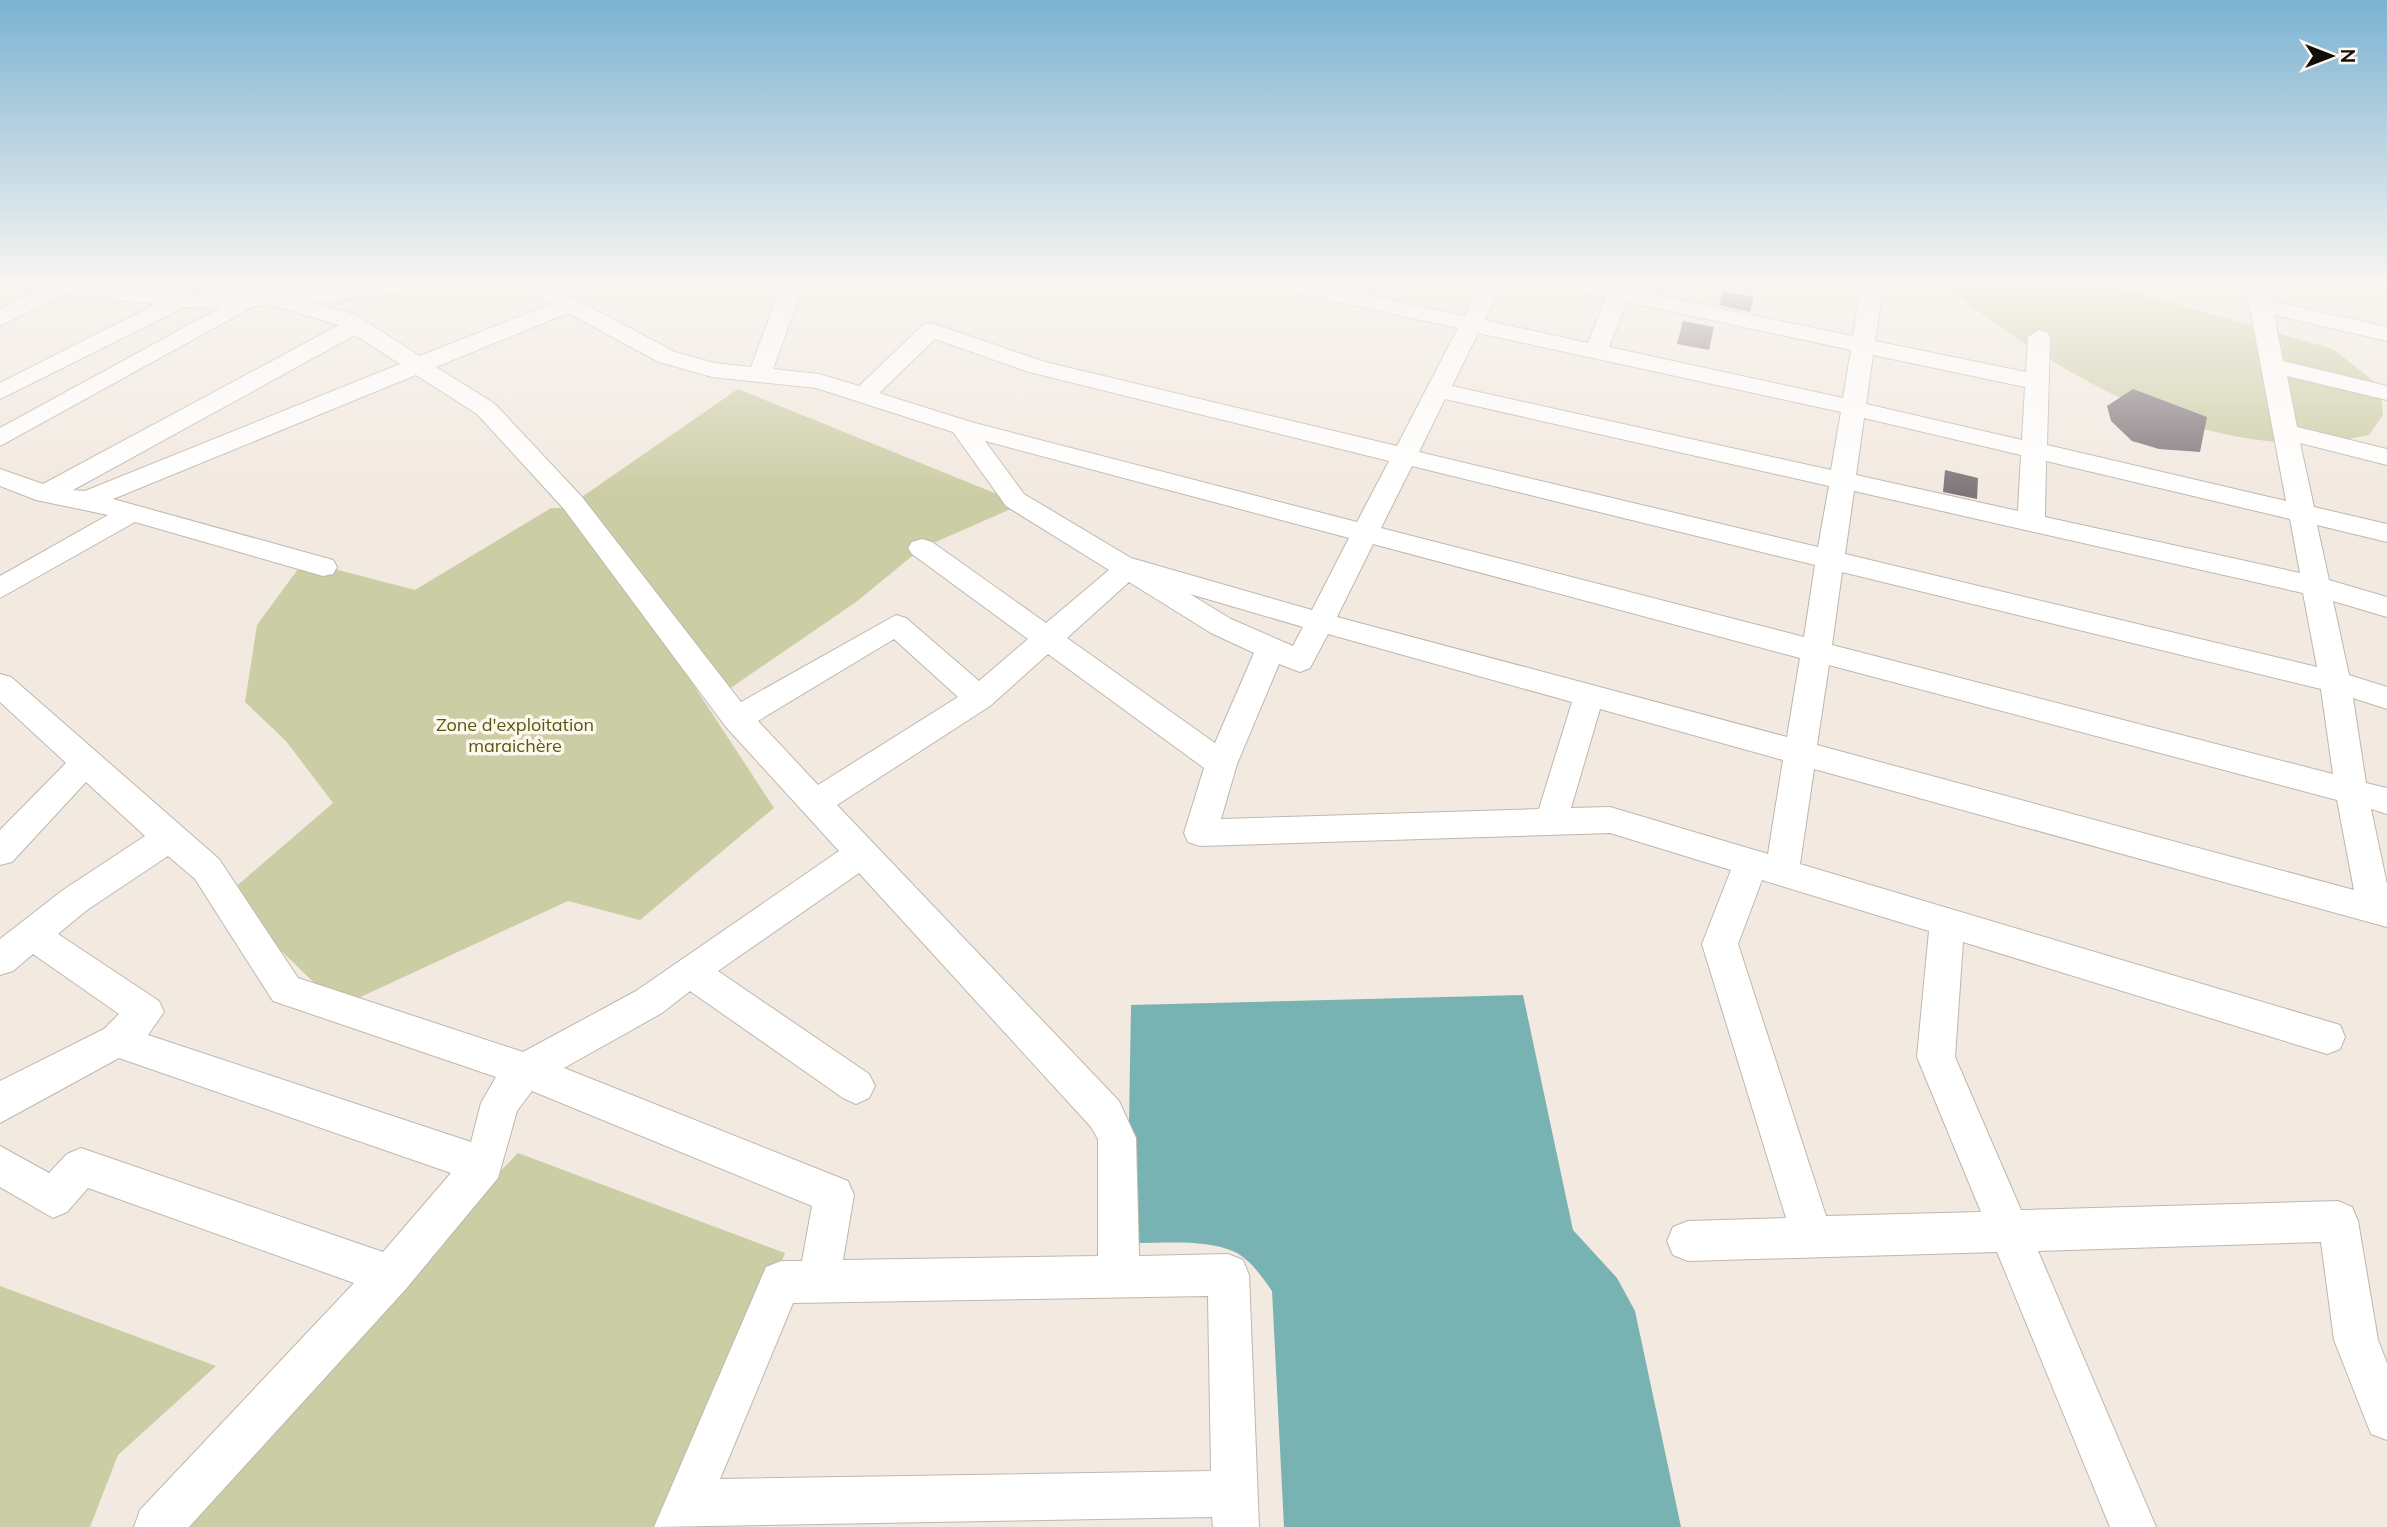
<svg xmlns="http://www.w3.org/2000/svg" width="2387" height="1527" font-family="Mulish,sans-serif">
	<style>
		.green { fill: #cbcda5 }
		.water { fill: #79b2b2 }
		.building { fill: #7e747a }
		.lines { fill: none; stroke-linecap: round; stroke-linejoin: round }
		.minor-casing { stroke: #bfb7ae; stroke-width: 2 }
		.minor { fill: #fff; fill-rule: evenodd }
		.labels { text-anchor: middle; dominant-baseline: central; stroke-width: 7; stroke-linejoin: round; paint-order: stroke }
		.park-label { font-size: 18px; fill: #575812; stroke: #fff6ed }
	</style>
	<rect width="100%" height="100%" fill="#f2e9e0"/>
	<g class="green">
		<path d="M 1939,281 L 2084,281 L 2142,294 L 2333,349 L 2380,386 L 2383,415 L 2369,435 C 2215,471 2055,374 1939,281 Z"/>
		<path d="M 738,389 L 1022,504 L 922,548 L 856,602 L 719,696 L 586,521 L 774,808 L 640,920 L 568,901 L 339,1007 L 225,896 L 333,803 L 286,741 L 245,702 L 257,625 L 304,561 L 415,590 L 551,508 L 576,508 L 573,503 Z"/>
		<path d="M 518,1153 L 785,1253 L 673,1527 L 159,1527 Z"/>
		<path d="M 0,1286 L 216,1366 L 118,1455 L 90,1527 L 0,1527 Z"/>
	</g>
	<path class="water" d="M 1523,995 L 1573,1230 L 1617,1278 L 1635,1311 L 1681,1527 L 1284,1527 L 1272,1291 C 1262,1277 1251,1260 1235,1252 C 1203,1238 1161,1244 1127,1243 L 1131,1005 Z"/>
	<g class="building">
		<path d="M 1723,291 L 1754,297 L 1750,312 L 1719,305 Z"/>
		<path d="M 1683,321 L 1714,327 L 1709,350 L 1677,344 Z"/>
		<path d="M 2133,389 L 2207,417 L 2200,452 L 2159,449 L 2132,441 L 2111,421 L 2107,406 Z"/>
		<path d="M 1945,470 L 1978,478 L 1977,499 L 1943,492 Z"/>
	</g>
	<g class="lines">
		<g class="minor-casing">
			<g id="minor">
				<path d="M 0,281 L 66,281 L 197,295 L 259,292 L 268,281 L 291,281 L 283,291 L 393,281 L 455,281 L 444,288 L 313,303 L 354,314 L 420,356 L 551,304 L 514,281 L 541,281 L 675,352 L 714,363 L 751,367 L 783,281 L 805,281 L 773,369 L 819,374 L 859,386 L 923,325 L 931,323 L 1045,362 L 1397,446 L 1458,328 L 1273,288 L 1262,281 L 1303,281 L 1464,316 L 1482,281 L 1504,281 L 1484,320 L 1588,343 L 1606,298 L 1549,286 L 1546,281 L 1588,281 L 1611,286 L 1613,281 L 1635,281 L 1631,290 L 1853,336 L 1860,292 L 1827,286 L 1824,281 L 1884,281 L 1875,341 L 2026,372 L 2028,337 L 2039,330 L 2047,332 L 2050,337 L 2047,445 L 2286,501 L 2245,281 L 2267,281 L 2271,301 L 2387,327 L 2387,341 L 2274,315 L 2283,361 L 2387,386 L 2387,400 L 2287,376 L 2297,427 L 2387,449 L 2387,465 L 2300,443 L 2314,507 L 2387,524 L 2387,542 L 2317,525 L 2329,580 L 2387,597 L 2387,617 L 2333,601 L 2349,675 L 2387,687 L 2387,709 L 2353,698 L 2366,783 L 2387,788 L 2387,814 L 2371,809 L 2387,884 L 2387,927 L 1814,769 L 1800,864 L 2340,1025 L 2345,1037 L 2340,1049 L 2327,1054 L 1963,942 L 1955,1057 L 2021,1210 L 2338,1201 L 2352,1207 L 2358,1221 L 2378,1340 L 2387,1363 L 2387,1440 L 2371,1434 L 2334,1340 L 2321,1242 L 2038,1251 L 2156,1527 L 2110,1527 L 1997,1252 L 1688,1261 L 1673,1255 L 1667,1241 L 1673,1227 L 1688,1221 L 1786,1218 L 1702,944 L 1731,870 L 1610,833 L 1200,846 L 1188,842 L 1184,833 L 1204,768 L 1048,654 L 990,706 L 837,805 L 1119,1101 L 1136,1138 L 1139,1256 L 1228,1254 L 1243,1260 L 1249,1275 L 1259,1527 L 1213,1527 L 1212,1517 L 654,1527 L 766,1267 L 781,1261 L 802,1261 L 812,1206 L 532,1091 L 517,1111 L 498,1178 L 405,1290 L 189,1527 L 134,1527 L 140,1510 L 354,1283 L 88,1188 L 67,1212 L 53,1218 L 0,1187 L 0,1146 L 49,1173 L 67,1154 L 81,1148 L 383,1252 L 451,1173 L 119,1058 L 0,1123 L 0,1081 L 104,1029 L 119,1014 L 33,954 L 13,971 L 0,975 L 0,939 L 63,890 L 145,836 L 86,782 L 12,862 L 0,865 L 0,830 L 66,763 L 0,702 L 0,674 L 11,677 L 219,859 L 298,978 L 523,1052 L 636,991 L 839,851 L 726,727 L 564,509 L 477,414 L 416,375 L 113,499 L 333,560 L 337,567 L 333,574 L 323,576 L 135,522 L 0,598 L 0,576 L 108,515 L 36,500 L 0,486 L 0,469 L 43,484 L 339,325 L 271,305 L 254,306 L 0,446 L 0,428 L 220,308 L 185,307 L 0,399 L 0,383 L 156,304 L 64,294 L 0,326 L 0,310 L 36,291 L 0,286 ZM 1627,302 L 1851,350 L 1843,398 L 1609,347 ZM 568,313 L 659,362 L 712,377 L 816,388 L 953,432 L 1006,506 L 1109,570 L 1046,623 L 932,542 L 922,539 L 912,542 L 908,548 L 912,554 L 1028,639 L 979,681 L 906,618 L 896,615 L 741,702 L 582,497 L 495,404 L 436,367 ZM 1478,333 L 1841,412 L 1831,470 L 1452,386 ZM 355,335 L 400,364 L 85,491 L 73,490 ZM 935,339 L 1029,372 L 1389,461 L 1357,522 L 971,422 L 879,393 ZM 1873,355 L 2025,387 L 2022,440 L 1866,404 ZM 1445,399 L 1829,486 L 1818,547 L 1419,452 ZM 1864,418 L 2021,455 L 2018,511 L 1856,475 ZM 985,441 L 1349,538 L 1312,610 L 1131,558 L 1024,494 ZM 2046,461 L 2290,519 L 2300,573 L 2045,517 ZM 1412,466 L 1815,565 L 1804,637 L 1381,528 ZM 1854,491 L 2303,593 L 2317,667 L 1845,554 ZM 1373,544 L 1800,658 L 1787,737 L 1337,617 ZM 1842,572 L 2321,689 L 2333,774 L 1832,645 ZM 1129,582 L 1211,633 L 1254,653 L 1215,743 L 1067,638 ZM 1190,594 L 1303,627 L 1293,646 L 1231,619 ZM 1328,634 L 1572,702 L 1539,809 L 1221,819 L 1237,764 L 1279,664 L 1300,672 L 1310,668 ZM 894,639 L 958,697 L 818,785 L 758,721 ZM 1829,665 L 2337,800 L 2354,890 L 1817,745 ZM 1600,709 L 1783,760 L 1768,854 L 1610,807 L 1571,808 ZM 168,856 L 195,879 L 273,1001 L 496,1077 L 481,1103 L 471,1142 L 148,1035 L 164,1012 L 159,1001 L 58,934 L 87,910 ZM 859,873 L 1091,1127 L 1098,1139 L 1098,1256 L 843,1260 L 854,1195 L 848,1181 L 564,1068 L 662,1013 L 690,991 L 843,1098 L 856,1104 L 869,1098 L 875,1086 L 869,1074 L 718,971 ZM 1762,880 L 1929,931 L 1917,1057 L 1981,1212 L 1826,1216 L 1738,944 ZM 1208,1296 L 1211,1471 L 720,1479 L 793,1303 Z"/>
				<path d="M 2360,281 L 2387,281 L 2387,292 L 2363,286 Z"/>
			</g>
		</g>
		<use href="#minor" class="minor"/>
	</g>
	<linearGradient id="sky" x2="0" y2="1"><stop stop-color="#7bb3d2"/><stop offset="0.57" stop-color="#f9f5f1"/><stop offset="1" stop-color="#f9f5f1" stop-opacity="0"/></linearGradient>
	<rect width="2387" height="495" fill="url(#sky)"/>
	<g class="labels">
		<g class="park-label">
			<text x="515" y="724">Zone d'exploitation<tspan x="515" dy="21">maraichère</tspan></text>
		</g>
	</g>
	<g transform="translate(2331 56) rotate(90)" stroke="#fff6ed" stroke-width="5" paint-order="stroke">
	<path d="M0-5L12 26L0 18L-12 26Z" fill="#100d0a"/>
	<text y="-10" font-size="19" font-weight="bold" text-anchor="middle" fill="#100d0a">N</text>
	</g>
</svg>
